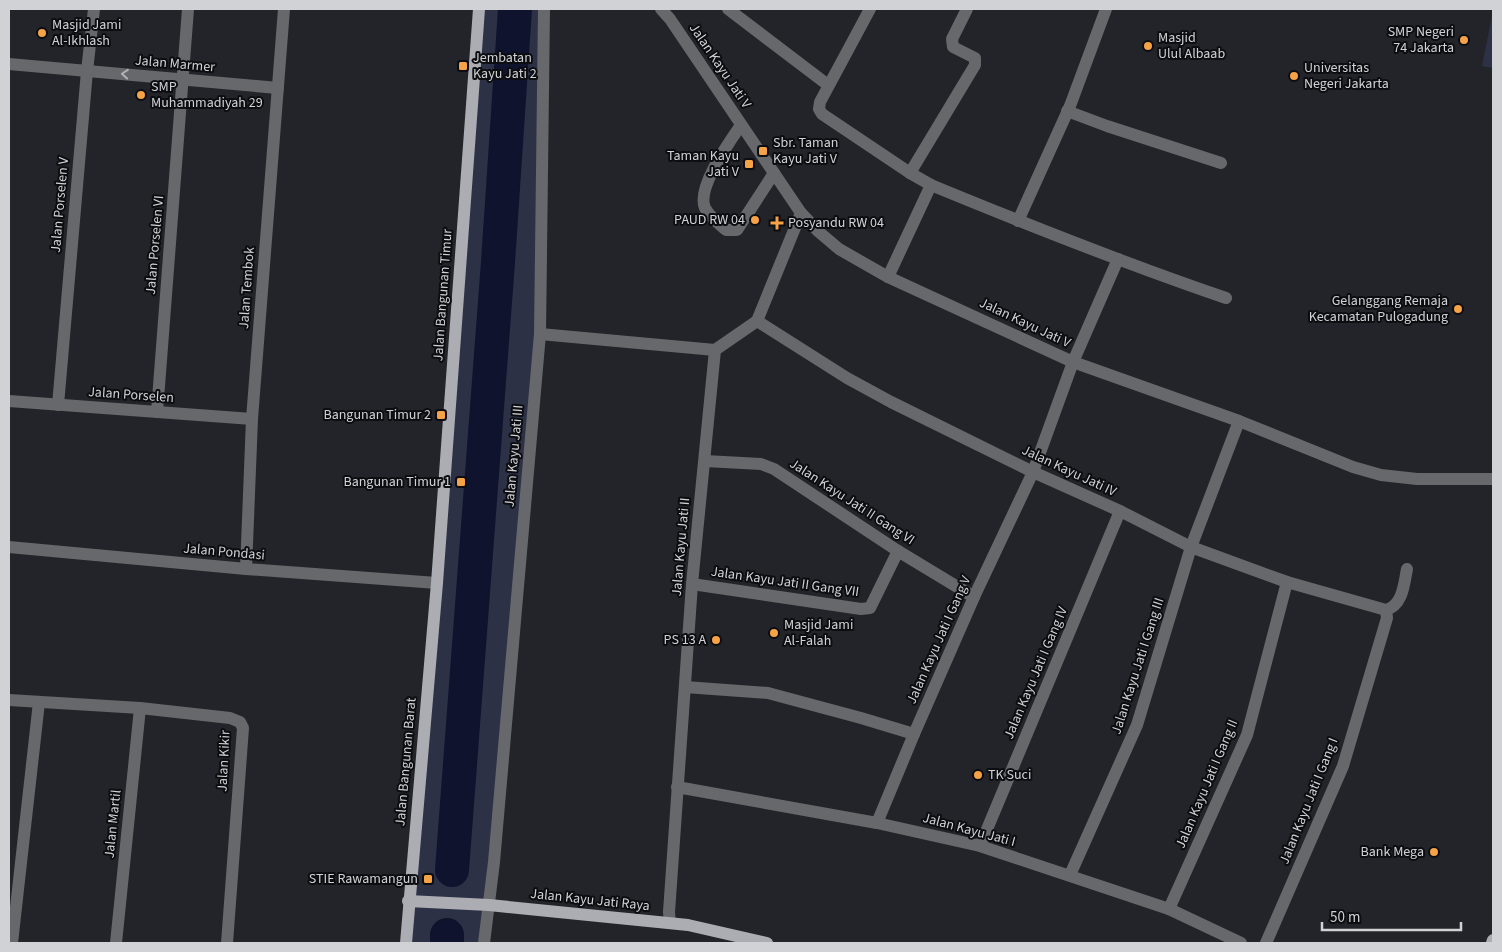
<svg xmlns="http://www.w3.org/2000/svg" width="1502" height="952" font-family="'Source Sans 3',sans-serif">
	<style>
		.green { fill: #2d3146 }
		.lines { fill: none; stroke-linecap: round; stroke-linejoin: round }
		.river { stroke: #0f132d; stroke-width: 34 }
		.minor { stroke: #67686b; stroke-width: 12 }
		.major { stroke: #abadb3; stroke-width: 12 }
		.oneway { stroke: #b1b2b6 }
		.poi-dot { fill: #f6a247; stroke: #0c0d10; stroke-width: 2 }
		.labels { text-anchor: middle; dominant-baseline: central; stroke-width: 4; stroke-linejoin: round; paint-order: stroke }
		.poi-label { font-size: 14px; fill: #d1d2d6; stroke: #0c0d10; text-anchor: start }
		.street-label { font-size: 14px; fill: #d1d2d6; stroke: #0c0d10 }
	</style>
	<rect width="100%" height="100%" fill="#222429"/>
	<g class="green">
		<path d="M 479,9 L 514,9 L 504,171 L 516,9 L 544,9 L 540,334 L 484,943 L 407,943 Z"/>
		<path d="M 1493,11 L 1493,68 L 1482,66 Z"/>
	</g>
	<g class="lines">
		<g class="river">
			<path d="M 452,870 L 498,262 L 515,9"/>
			<path d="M 447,943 L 447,935"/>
		</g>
		<g class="minor">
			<path d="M 661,9 L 670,19 L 801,213 L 819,232 L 839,249 L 888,277 L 1073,362 L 1239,421 L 1353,467 L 1381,475 L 1417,479 L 1493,479"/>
			<path d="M 728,9 L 828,85"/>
			<path d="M 870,9 L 820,102 L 819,109 L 822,114 L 910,173 L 931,185 L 888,277"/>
			<path d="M 9,64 L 278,88"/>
			<path d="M 1067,111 L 1107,126 L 1221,163"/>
			<path d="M 741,125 C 730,141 696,188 705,208 C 709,216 719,224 726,230 L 737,230 L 774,173"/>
			<path d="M 910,173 L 975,65 L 975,58 L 953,47 L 952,39 L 967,9"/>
			<path d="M 931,185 C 1028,225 1126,264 1226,298"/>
			<path d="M 1018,221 L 1070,106 L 1106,9"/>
			<path d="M 757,321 L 847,378 L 891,402 L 1033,472 L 1120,511 L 1191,547 L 1287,582 L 1386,610"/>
			<path d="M 540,334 L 715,350 L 692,584 L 669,912 L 670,923"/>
			<path d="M 715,350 L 757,321 L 801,213"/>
			<path d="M 9,401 L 252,419"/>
			<path d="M 58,405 L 87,71 L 94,9"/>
			<path d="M 157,412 L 188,9"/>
			<path d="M 705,461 L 761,464 L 774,469 L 898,551 L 974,597"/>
			<path d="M 9,547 L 246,569 L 437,583"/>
			<path d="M 246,569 L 252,419 L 284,9"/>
			<path d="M 692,584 L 861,609 L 870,608 L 898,551"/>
			<path d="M 1386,610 C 1403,605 1404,584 1407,569"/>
			<path d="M 685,687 L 768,693 L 861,718 L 914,734"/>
			<path d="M 9,700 L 140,708 L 230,718 L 240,722 L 243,728 L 227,943"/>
			<path d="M 677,787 L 877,823 L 980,846 L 1169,909 L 1241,943"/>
			<path d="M 877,823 L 914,734 L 974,597 L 1033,472 L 1073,362 L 1118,259"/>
			<path d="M 980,846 L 1120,511"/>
			<path d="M 1070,875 L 1137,725 L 1191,547 L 1239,421"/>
			<path d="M 1169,909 L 1247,735 L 1287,582"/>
			<path d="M 12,943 L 39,702"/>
			<path d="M 116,943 L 140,708"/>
			<path d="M 484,943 L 494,862 L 540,334 L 544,9"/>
			<path d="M 1266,943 L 1343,766 L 1387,618 L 1386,610"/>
		</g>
		<g class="major">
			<path d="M 408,901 L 489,905 L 688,925 L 767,943"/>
			<path d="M 406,943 L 437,583 L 479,9"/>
			<path d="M 1492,943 L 1493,940"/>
		</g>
	</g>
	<defs><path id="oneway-chevron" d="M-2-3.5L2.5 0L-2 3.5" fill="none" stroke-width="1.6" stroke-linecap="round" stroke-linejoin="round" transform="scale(1.25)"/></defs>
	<use class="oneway" href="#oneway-chevron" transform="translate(125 74) rotate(-175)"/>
	<g class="poi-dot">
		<circle cx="42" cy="33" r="5"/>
		<circle cx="1464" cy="40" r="5"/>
		<circle cx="1148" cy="46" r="5"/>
		<rect x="458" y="61" width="10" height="10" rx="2.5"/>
		<circle cx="1294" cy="76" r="5"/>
		<circle cx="141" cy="95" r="5"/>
		<rect x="758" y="146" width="10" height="10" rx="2.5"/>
		<rect x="744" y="159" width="10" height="10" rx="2.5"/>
		<circle cx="755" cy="220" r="5"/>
		<path d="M774.5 215.5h5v5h5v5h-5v5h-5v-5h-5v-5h5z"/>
		<circle cx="1458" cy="309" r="5"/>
		<rect x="436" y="410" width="10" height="10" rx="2.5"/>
		<rect x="456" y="477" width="10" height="10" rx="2.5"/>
		<circle cx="774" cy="633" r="5"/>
		<circle cx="716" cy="640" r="5"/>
		<circle cx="978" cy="775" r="5"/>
		<circle cx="1434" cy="852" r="5"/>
		<rect x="423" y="874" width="10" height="10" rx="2.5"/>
	</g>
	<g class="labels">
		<g class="poi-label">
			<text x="52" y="25">Masjid Jami<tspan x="52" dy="16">Al-Ikhlash</tspan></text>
			<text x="1454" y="32" text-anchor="end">SMP Negeri<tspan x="1454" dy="16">74 Jakarta</tspan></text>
			<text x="1158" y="38">Masjid<tspan x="1158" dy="16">Ulul Albaab</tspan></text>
			<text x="473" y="58">Jembatan<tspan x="473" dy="16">Kayu Jati 2</tspan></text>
			<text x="1304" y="68">Universitas<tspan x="1304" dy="16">Negeri Jakarta</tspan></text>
			<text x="151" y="87">SMP<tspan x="151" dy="16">Muhammadiyah 29</tspan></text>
			<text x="773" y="143">Sbr. Taman<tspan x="773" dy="16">Kayu Jati V</tspan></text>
			<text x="739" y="156" text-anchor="end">Taman Kayu<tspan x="739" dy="16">Jati V</tspan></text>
			<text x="745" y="220" text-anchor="end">PAUD RW 04</text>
			<text x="788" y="223">Posyandu RW 04</text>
			<text x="1448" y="301" text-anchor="end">Gelanggang Remaja<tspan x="1448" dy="16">Kecamatan Pulogadung</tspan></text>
			<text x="431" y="415" text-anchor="end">Bangunan Timur 2</text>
			<text x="451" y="482" text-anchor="end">Bangunan Timur 1</text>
			<text x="784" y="625">Masjid Jami<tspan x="784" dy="16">Al-Falah</tspan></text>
			<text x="706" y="640" text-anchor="end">PS 13 A</text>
			<text x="988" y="775">TK Suci</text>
			<text x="1424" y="852" text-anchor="end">Bank Mega</text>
			<text x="418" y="879" text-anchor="end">STIE Rawamangun</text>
		</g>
		<g class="street-label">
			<text transform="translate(175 64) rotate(5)">Jalan Marmer</text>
			<text transform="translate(720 66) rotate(56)">Jalan Kayu Jati V</text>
			<text transform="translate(60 205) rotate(-85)">Jalan Porselen V</text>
			<text transform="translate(155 245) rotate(-85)">Jalan Porselen VI</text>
			<text transform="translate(247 288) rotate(-86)">Jalan Tembok</text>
			<text transform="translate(443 295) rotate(-86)">Jalan Bangunan Timur</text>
			<text transform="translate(1025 323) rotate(25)">Jalan Kayu Jati V</text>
			<text transform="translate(131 395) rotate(4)">Jalan Porselen</text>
			<text transform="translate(514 456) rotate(-85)">Jalan Kayu Jati III</text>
			<text transform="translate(1069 471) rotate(25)">Jalan Kayu Jati IV</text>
			<text transform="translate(852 502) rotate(33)">Jalan Kayu Jati II Gang VI</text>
			<text transform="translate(681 547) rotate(-85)">Jalan Kayu Jati II</text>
			<text transform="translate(224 552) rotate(5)">Jalan Pondasi</text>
			<text transform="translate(785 582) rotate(8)">Jalan Kayu Jati II Gang VII</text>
			<text transform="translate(939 640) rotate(-66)">Jalan Kayu Jati I Gang V</text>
			<text transform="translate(1138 666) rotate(-72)">Jalan Kayu Jati I Gang III</text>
			<text transform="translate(1036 673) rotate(-67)">Jalan Kayu Jati I Gang IV</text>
			<text transform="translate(224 761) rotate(-87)">Jalan Kikir</text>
			<text transform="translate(406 762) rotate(-85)">Jalan Bangunan Barat</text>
			<text transform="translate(1207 784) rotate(-67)">Jalan Kayu Jati I Gang II</text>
			<text transform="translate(1309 801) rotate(-68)">Jalan Kayu Jati I Gang I</text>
			<text transform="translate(113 824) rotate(-84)">Jalan Martil</text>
			<text transform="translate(969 830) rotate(15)">Jalan Kayu Jati I</text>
			<text transform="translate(590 900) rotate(6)">Jalan Kayu Jati Raya</text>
		</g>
	</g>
	<rect width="1502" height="952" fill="none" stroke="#d1d2d6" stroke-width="20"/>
	<path d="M1322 922v8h139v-8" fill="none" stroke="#d1d2d6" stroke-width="2.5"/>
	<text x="1330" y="922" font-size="15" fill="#d1d2d6" stroke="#0c0d10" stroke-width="4" paint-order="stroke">50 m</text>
</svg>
